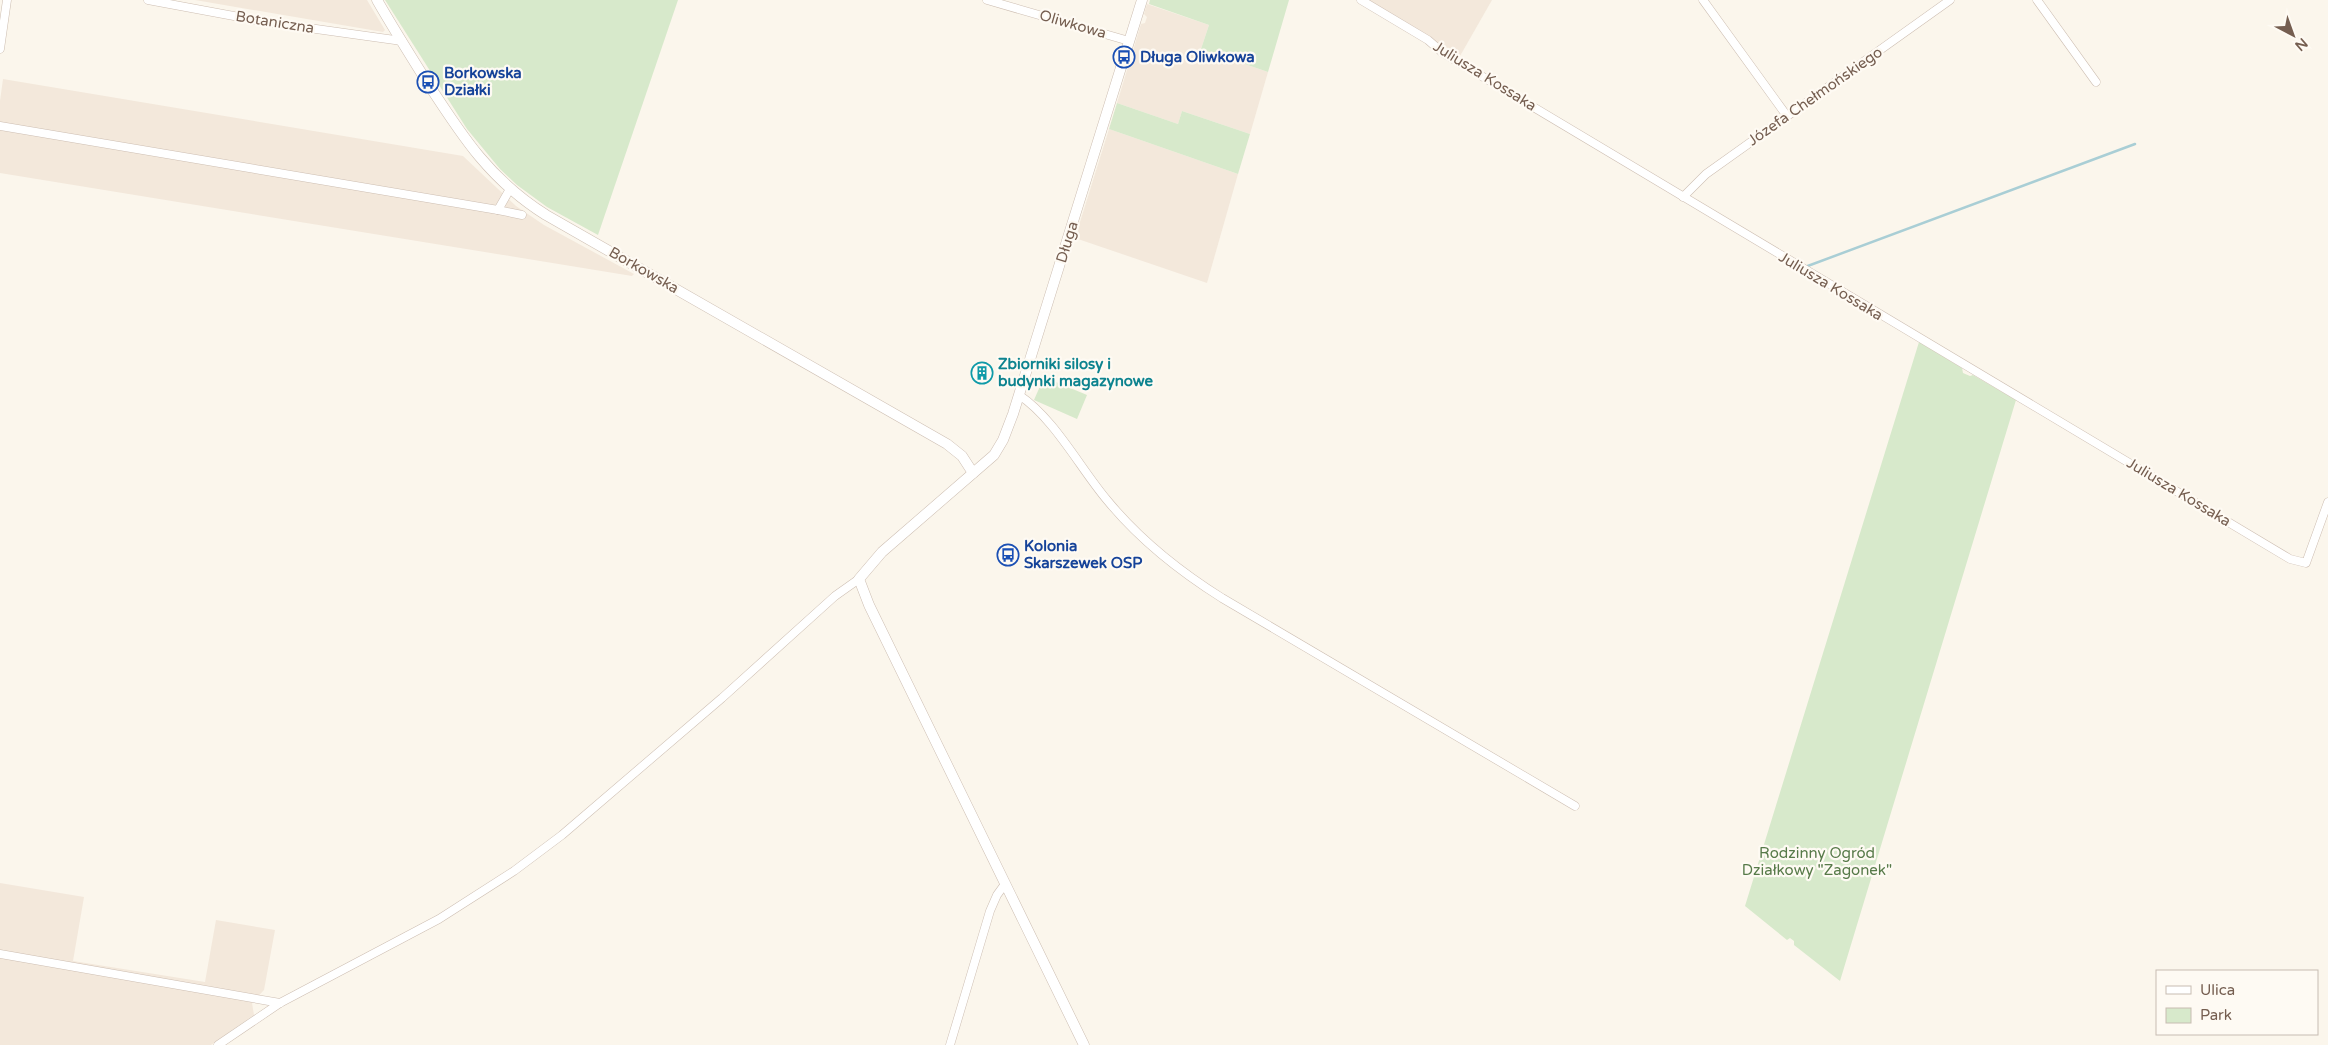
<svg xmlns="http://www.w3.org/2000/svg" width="2328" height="1045" font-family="'Varela Round',sans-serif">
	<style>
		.residential { fill: #f3e8db }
		.green { fill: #d7e9cb }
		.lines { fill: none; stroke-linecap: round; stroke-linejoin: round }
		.stream { stroke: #a9ced5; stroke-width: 2.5 }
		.minor-casing { stroke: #cdbeb2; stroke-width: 9 }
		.tertiary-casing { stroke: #cdbeb2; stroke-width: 11 }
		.minor { stroke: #fff; stroke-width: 8 }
		.tertiary { stroke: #fff; stroke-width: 10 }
		.labels { text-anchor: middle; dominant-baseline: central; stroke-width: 4.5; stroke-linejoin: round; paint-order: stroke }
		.street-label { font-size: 15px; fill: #755e50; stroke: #fefaf3 }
		.transit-label { font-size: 15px; font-weight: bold; fill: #164399; stroke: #fefaf3; text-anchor: start }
		.culture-label { font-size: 15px; font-weight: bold; fill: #0d838f; stroke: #fefaf3; text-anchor: start }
		.park-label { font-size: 15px; fill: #577a49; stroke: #fefaf3 }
	</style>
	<rect width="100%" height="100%" fill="#fbf6ec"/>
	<g class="residential">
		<path d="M 195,0 L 367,0 L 385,30 L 383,32 Z"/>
		<path d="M 1369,0 L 1492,0 L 1460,56 Z"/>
		<path d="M 1147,4 L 1209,25 L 1201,49 L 1268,72 L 1250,134 L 1182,111 L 1178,124 L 1117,103 L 1141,24 L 1145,23 L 1147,17 L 1144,14 Z"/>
		<path d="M 3,79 L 463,156 L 516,206 L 544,225 L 634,274 L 632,276 L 0,173 L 0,101 Z"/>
		<path d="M 1109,129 L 1238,174 L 1207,283 L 1075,238 Z"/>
		<path d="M 0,883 L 84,897 L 73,961 L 205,982 L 216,920 L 275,930 L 264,990 L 252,1003 L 254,1015 L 211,1045 L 0,1045 Z"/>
	</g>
	<g class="green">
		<path d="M 385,0 L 678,0 L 598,235 L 547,207 L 517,185 L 500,169 L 467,129 Z"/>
		<path d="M 1150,0 L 1289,0 L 1268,72 L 1201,49 L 1209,25 L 1149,4 Z"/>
		<path d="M 1117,103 L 1178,124 L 1182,111 L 1250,134 L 1238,174 L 1109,129 Z"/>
		<path d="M 1919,342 L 1962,368 L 1963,373 L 1970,376 L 1973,375 L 2016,400 L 1840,981 L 1794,945 L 1794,941 L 1790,938 L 1787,940 L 1745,906 Z"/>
		<path d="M 1044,377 L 1087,395 L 1077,419 L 1034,400 Z"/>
	</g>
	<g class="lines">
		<path class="stream" d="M 1805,267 L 2135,144"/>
		<g class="minor-casing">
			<g id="minor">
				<path d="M 148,0 L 266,22 L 402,41"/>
				<path d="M 987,0 L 1129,41"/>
				<path d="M 1361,0 L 1428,40 L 1443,53 L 2290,559 L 2306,563 L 2328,502"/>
				<path d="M 1703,0 L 1787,116"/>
				<path d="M 2037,0 L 2096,82"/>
				<path d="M 0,49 L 7,0"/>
				<path d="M 0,126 L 498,210 L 510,189"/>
				<path d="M 1683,197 L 1706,174 L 1950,0"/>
				<path d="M 498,210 L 522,215"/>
				<path d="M 1019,395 C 1054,418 1080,468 1107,500 C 1139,539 1179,571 1222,598 L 1575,806"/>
				<path d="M 0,954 L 280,1003"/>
				<path d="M 218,1045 L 280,1003 L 439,919 L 514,871 L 562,835 L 722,698 L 835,596 L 859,579"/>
				<path d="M 950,1045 L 990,911 L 997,895 L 1005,884"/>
			</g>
		</g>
		<g class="tertiary-casing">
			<g id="tertiary">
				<path d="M 377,0 C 393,28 410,55 427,82 C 462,136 490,180 546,215 L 947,444 L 962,456 L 973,473"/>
				<path d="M 1084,1045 L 869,605 L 859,579 L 882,552 L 994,455 L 1003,440 L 1013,414 L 1142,0"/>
			</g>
		</g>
		<use href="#minor" class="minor"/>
		<use href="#tertiary" class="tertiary"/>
	</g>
	<defs>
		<g id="bus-ring" transform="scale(1.125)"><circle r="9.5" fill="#fefaf3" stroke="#1a4fb4" stroke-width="1.5"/><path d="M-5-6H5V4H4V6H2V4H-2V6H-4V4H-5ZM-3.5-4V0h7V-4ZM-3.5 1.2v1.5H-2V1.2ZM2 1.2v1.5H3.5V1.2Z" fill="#1a4fb4"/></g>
		<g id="building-ring" transform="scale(1.125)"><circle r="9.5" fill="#fefaf3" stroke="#0f9aa8" stroke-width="1.5"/><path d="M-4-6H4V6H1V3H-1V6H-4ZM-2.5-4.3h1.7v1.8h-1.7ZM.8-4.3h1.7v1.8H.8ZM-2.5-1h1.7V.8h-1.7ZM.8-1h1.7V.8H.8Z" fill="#0f9aa8"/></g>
	</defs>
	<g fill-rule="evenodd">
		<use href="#bus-ring" x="1124" y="57"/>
		<use href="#bus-ring" x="428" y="82"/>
		<use href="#building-ring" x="982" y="373"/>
		<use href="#bus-ring" x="1008" y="555"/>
	</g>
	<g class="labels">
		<g class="street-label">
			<text transform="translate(275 22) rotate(9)">Botaniczna</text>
			<text transform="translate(1073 24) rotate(16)">Oliwkowa</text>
			<text transform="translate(1485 76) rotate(32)">Juliusza Kossaka</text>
			<text transform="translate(1815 96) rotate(-35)">Józefa Chełmońskiego</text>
			<text transform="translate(1067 242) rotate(-73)">Długa</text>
			<text transform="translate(644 270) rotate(30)">Borkowska</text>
			<text transform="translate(1831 286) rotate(31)">Juliusza Kossaka</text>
			<text transform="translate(2179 492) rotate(31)">Juliusza Kossaka</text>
		</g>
		<g class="transit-label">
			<text x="1140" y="57">Długa Oliwkowa</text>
			<text x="444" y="73">Borkowska<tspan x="444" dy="17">Działki</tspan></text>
			<text x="1024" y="546">Kolonia<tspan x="1024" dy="17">Skarszewek OSP</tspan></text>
		</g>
		<g class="culture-label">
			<text x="998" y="364">Zbiorniki silosy i<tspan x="998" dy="17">budynki magazynowe</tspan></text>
		</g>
		<g class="park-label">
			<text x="1817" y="853">Rodzinny Ogród<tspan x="1817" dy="17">Działkowy "Zagonek"</tspan></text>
		</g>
	</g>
	<rect x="2156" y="970" width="162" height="65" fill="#fefaf3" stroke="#c7bcb2"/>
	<rect x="2166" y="986" width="25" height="8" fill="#ffffff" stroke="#c7bcb2"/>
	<text x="2200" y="995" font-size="15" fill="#755e50">Ulica</text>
	<rect x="2166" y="1008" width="25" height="15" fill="#d7e9cb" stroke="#c7bcb2"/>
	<text x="2200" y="1020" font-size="15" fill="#755e50">Park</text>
	<g transform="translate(2293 35) rotate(139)" stroke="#fefaf3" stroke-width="4" paint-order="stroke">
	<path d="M0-4L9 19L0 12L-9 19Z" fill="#755e50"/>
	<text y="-8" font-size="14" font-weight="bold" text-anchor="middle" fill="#755e50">N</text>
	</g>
</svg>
